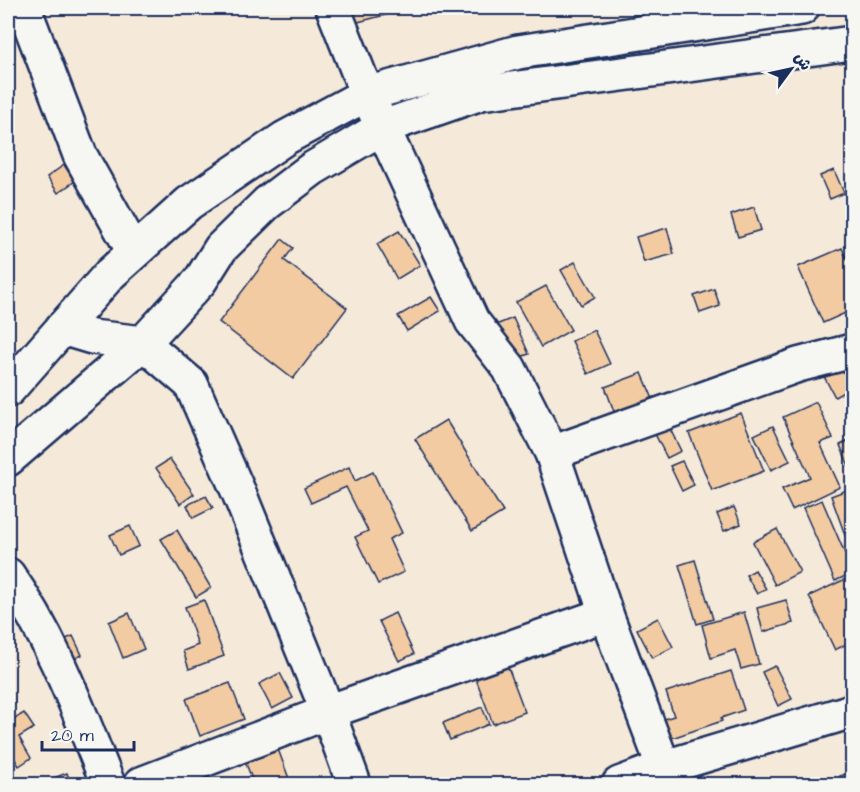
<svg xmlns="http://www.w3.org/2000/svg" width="860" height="792" font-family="'Architects Daughter','Playpen Sans Arabic',sans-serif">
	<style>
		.building { fill: #f2cba2; stroke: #1b2f5e; stroke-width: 1.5 }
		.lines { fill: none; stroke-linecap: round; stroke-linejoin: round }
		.street-casing { stroke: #1b2f5e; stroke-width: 38 }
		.secondary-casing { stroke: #1b2f5e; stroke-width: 38 }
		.street { stroke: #f6f6f2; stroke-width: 33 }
		.secondary { stroke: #f6f6f2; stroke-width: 33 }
	</style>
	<rect width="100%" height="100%" fill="#f5e9da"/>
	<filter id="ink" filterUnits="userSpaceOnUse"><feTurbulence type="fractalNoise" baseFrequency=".0167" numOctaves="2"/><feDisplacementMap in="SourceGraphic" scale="12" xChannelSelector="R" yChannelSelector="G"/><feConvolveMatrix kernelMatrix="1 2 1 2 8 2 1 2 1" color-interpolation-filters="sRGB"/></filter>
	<g filter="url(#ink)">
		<g class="building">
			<path d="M 349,8 L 387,8 L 389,14 L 354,23 Z"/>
			<path d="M 64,165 L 75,181 L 58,193 L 47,177 Z"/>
			<path d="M 834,170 L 844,193 L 830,199 L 820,176 Z"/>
			<path d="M 754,207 L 761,230 L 738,237 L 731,215 Z"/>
			<path d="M 667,228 L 674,254 L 644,262 L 636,237 Z"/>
			<path d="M 399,231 L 420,265 L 397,279 L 377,244 Z"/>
			<path d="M 282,239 L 293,248 L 284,260 L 347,308 L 293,379 L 219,322 Z"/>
			<path d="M 842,248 L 852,271 L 852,310 L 823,323 L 798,267 Z"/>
			<path d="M 575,262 L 595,297 L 581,305 L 561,270 Z"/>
			<path d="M 546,286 L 571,330 L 541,347 L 516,302 Z"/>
			<path d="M 714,289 L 720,306 L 700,313 L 694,296 Z"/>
			<path d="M 431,297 L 440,311 L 407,331 L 398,316 Z"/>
			<path d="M 513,318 L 529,354 L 512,360 L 496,325 Z"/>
			<path d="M 594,330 L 610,364 L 588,374 L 572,341 Z"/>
			<path d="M 838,360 L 852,387 L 835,397 L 820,369 Z"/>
			<path d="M 642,373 L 653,399 L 615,414 L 605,387 Z"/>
			<path d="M 816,402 L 833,438 L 820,443 L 840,487 L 792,510 L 782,489 L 810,477 L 783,417 Z"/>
			<path d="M 741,413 L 764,471 L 712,491 L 689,433 Z"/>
			<path d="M 665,419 L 681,451 L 667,458 L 651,426 Z"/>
			<path d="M 446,420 L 503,512 L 472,531 L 415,439 Z"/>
			<path d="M 773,426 L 790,461 L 771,470 L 754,435 Z"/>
			<path d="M 852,439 L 852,473 L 840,445 Z"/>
			<path d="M 170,459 L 194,494 L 180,504 L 156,468 Z"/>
			<path d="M 682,461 L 694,485 L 682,491 L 670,466 Z"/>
			<path d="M 349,467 L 355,481 L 373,472 L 402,533 L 389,539 L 404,572 L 378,584 L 355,537 L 368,531 L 346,487 L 311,503 L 304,488 Z"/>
			<path d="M 852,488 L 852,532 L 845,535 L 831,496 Z"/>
			<path d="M 206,496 L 213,508 L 193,518 L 187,505 Z"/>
			<path d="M 822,500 L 852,570 L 852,573 L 835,581 L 803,508 Z"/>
			<path d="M 734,507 L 741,524 L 724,531 L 717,514 Z"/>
			<path d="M 130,526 L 139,546 L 119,555 L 110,535 Z"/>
			<path d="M 777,529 L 800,572 L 775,585 L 753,542 Z"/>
			<path d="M 177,530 L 211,588 L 196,597 L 161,539 Z"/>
			<path d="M 695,560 L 713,619 L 697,624 L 679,565 Z"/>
			<path d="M 755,570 L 766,589 L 757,594 L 746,575 Z"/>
			<path d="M 852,576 L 852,641 L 835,650 L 809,596 Z"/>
			<path d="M 204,600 L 224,656 L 189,669 L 183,651 L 198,645 L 185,607 Z"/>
			<path d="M 786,600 L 793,623 L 763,632 L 757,608 Z"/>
			<path d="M 744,612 L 759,664 L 741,669 L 735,650 L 711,658 L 702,625 Z"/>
			<path d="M 129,613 L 144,649 L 123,658 L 109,622 Z"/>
			<path d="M 395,613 L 414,654 L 399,661 L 379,621 Z"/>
			<path d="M 658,618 L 673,647 L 652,658 L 637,629 Z"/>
			<path d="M 73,636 L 82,655 L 68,662 L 59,642 Z"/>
			<path d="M 775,666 L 792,699 L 778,706 L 762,672 Z"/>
			<path d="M 508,667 L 525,712 L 493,724 L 476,679 Z"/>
			<path d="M 731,671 L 744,710 L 721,718 L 722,721 L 663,741 L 658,721 L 674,716 L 666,692 Z"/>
			<path d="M 280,673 L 293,698 L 272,709 L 259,684 Z"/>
			<path d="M 230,683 L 244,719 L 200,736 L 186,699 Z"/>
			<path d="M 482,707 L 489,724 L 450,740 L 443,723 Z"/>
			<path d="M 24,713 L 34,728 L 19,737 L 31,758 L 19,766 L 8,748 L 8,714 L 11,721 Z"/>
			<path d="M 272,733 L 291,784 L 254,784 L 239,746 Z"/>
			<path d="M 852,772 L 852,784 L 843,784 L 840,776 Z"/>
			<path d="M 67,773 L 71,784 L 53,784 L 51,779 Z"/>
		</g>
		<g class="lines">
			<g class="street-casing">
				<g id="street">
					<path d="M 24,8 L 80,155 L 134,252"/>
					<path d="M 333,8 L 367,94 L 472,321 L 509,368 L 552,453 L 606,614 L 670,784"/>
					<path d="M 653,30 L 674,8"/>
					<path d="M 62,328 L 92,337 L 143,343 L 191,384 L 239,493 L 328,712 L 354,784"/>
					<path d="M 552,453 L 798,365 L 852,351"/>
					<path d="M 8,459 L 143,343 L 200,281 L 221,248 L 267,203 L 312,169 L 383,127 L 481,93 L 852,43"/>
					<path d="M 8,575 C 53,639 79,712 108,784"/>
					<path d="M 141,784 L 328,712 L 606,614"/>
					<path d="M 619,784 L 662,768 L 852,711"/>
				</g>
			</g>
			<g class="secondary-casing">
				<path id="secondary" d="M 8,390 L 110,274 L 189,203 L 285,138 L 367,94 L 518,52 L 802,8"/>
			</g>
			<use href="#street" class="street"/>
			<use href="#secondary" class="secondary"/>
		</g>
	</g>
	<rect width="860" height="792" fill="none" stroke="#f6f6f2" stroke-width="30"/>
	<rect x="15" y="15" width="830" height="762" fill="none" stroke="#1b2f5e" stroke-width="2" filter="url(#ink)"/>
	<g transform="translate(791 69) rotate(57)" stroke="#f6f6f2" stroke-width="4.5" paint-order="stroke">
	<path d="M0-4.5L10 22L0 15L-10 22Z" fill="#1b2f5e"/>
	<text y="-9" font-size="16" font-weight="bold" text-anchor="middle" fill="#1b2f5e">ش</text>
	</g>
	<path d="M42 741v9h92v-9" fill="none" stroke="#1b2f5e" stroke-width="3"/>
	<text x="51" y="741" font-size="18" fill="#1b2f5e" stroke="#f6f6f2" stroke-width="4.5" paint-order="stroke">20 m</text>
</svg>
